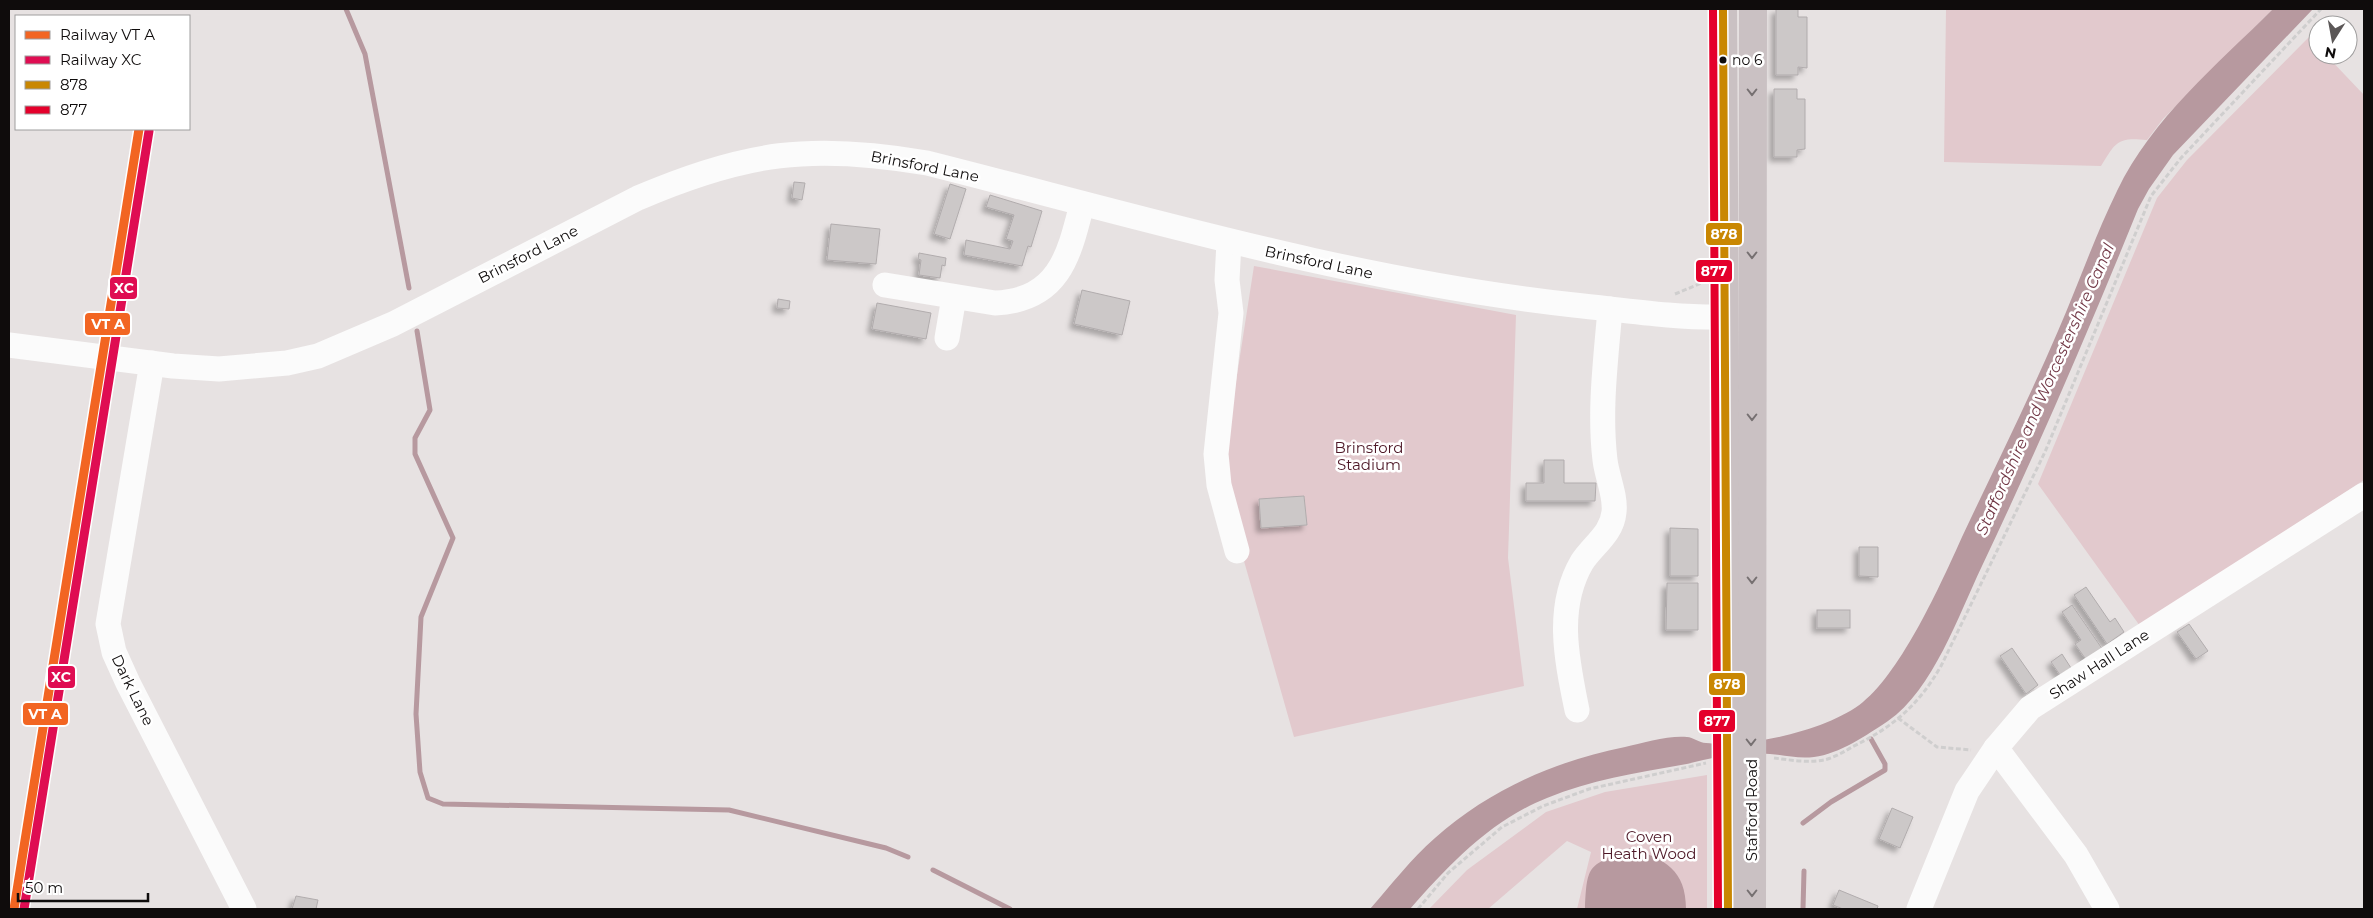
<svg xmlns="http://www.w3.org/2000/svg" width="2373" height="918" font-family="Montserrat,sans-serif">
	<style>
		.green { fill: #e2c9cd }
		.water { fill: #b7999f }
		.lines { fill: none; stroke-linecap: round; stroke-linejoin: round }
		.stream { stroke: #b7999f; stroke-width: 5 }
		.building { fill: #ccc8c8; stroke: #b1acad; filter: url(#shadow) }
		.path { stroke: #cfcece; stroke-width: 3; stroke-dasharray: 5 2.5; stroke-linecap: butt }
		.minor { stroke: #fbfbfb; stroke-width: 25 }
		.highway { stroke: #cac1c3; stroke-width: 28 }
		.bus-1-casing { stroke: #fff; stroke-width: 11 }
		.bus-2-casing { stroke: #fff; stroke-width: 11 }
		.bus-1 { stroke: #c98702; stroke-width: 8 }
		.bus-2 { stroke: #e4002b; stroke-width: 8 }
		.rail-1-casing { stroke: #fff; stroke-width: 12 }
		.rail-2-casing { stroke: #fff; stroke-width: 12 }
		.rail-1 { stroke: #f26522; stroke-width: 9 }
		.rail-2 { stroke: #df0d52; stroke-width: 9 }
		.oneway { stroke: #767071 }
		.bus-dot { fill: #0f0c0c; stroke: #fff; stroke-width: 2 }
		.labels { text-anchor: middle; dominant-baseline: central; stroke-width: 5; stroke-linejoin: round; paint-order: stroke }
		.bus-label { font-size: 14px; fill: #0f0c0c; stroke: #fff; text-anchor: start }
		.street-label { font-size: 15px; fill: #0f0c0c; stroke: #fff }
		.park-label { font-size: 15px; fill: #4d1726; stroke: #fff }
		.water-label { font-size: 16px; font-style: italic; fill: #723846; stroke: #fff }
		.line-badge { stroke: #fff; stroke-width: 2 }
		.badge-label { font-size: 14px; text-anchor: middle; font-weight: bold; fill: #fff }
	</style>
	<defs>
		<filter id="shadow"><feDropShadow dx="-4.5" dy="4.5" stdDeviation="2.5" flood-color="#0004"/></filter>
	</defs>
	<rect width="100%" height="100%" fill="#e7e2e2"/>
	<g class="green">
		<path d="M 1946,9 L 2273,9 L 2163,119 L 2147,140 C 2117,137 2116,142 2101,166 L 1944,162 Z"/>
		<path d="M 2309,37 L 2318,47 L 2318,55 L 2326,55 L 2364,95 L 2364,480 L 2140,626 L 2038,484 L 2157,198 L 2187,160 Z"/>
		<path d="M 1254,266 L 1516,315 L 1508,558 L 1524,686 L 1294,737 L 1242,554 L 1224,459 Z"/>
		<path d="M 1707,775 L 1707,909 L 1577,909 L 1591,852 L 1567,841 L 1488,909 L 1429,909 L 1467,870 L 1546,812 L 1605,792 Z"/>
	</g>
	<g class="water">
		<path d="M 2273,9 L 2313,9 L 2173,155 L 2149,189 L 2138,209 C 2089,330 2038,448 1982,566 C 1959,614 1933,690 1888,721 C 1867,735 1839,754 1814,757 C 1798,759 1785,755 1770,754 C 1754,753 1735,755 1720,757 C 1707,758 1694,763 1681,765 C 1636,773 1590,780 1547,798 C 1491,820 1449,865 1410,909 L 1370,909 C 1391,885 1411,859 1435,838 C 1489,790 1555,761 1625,747 C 1642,743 1670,735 1687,737 C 1693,737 1699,743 1706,743 C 1749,748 1829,730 1863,702 C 1902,670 1941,584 1962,537 C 1994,469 2028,401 2058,331 C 2078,285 2095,236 2117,191 C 2152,118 2217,65 2273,9 Z"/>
		<path d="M 1630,848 C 1665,859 1686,870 1686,909 L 1585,909 C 1587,862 1589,867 1630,848 Z"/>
	</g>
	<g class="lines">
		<g class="stream">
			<path d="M 346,9 L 365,54 L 409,288"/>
			<path d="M 417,331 L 430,410 L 415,438 L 415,454 L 453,538 L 421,617 L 416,714 L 420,772 L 428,798 L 443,804 L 729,810 L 886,848 L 908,857"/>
			<path d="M 1803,823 L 1831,802 L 1885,770 L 1885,764 L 1871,739"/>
			<path d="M 933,870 L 1010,909"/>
			<path d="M 1803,909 L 1804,871"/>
		</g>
	</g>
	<g class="building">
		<path d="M 1776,9 L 1798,9 L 1798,17 L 1807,17 L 1807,68 L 1798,67 L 1798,75 L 1776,75 Z"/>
		<path d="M 1774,89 L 1797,89 L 1797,99 L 1805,99 L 1805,149 L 1797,150 L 1797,157 L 1774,157 Z"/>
		<path d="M 794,182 L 805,183 L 802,200 L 792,198 Z"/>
		<path d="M 950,184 L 966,189 L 950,239 L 934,234 Z"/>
		<path d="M 990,195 L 1042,211 L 1031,247 L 1028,246 L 1022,266 L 964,255 L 966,240 L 1010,249 L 1013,241 L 1006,239 L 1014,215 L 986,207 Z"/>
		<path d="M 831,224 L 880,229 L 876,264 L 827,260 Z"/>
		<path d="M 919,253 L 946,258 L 945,266 L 942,265 L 940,278 L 919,275 L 921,260 L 918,259 Z"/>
		<path d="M 1082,290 L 1130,301 L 1122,335 L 1074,324 Z"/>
		<path d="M 778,299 L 790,301 L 789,309 L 777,308 Z"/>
		<path d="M 877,303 L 931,313 L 926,339 L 872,329 Z"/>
		<path d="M 1544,460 L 1564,460 L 1564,483 L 1596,483 L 1595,501 L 1526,501 L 1526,483 L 1544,483 Z"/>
		<path d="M 1304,496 L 1307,525 L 1261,528 L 1259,499 Z"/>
		<path d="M 1670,528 L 1698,529 L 1698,576 L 1670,576 Z"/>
		<path d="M 1859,547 L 1878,547 L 1878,577 L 1859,576 Z"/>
		<path d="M 1667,583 L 1698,583 L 1698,630 L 1666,630 Z"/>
		<path d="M 2086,587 L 2110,622 L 2115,618 L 2124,632 L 2107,644 L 2074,595 Z"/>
		<path d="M 2072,605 L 2103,650 L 2087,661 L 2075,644 L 2081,640 L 2062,612 Z"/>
		<rect x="1817" y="610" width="33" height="18"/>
		<path d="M 2189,624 L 2208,651 L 2196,659 L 2177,632 Z"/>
		<path d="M 2012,648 L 2038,685 L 2026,694 L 2000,656 Z"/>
		<path d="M 2062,654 L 2071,668 L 2060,675 L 2051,662 Z"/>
		<path d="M 1892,808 L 1913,817 L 1900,848 L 1879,839 Z"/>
		<path d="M 1839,890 L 1878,906 L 1877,909 L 1843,909 L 1833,905 Z"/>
		<path d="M 296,896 L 318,900 L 316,909 L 292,909 Z"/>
	</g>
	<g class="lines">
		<g class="path">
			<path d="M 1675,294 L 1704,282"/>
			<path d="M 1898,718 L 1937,747 L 1971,750"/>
			<path d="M 1774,758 C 1790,760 1808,763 1824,760 C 1833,758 1844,752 1852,747 C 1893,727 1918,706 1941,666 L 2045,452 L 2151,196 L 2181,158 L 2321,9"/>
			<path d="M 1418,909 L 1448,873 L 1502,827 L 1543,806 L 1589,789 L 1706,763"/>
		</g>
		<g class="minor">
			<path d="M 1229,242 L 1227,280 L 1231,313 L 1216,454 L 1219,485 L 1237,551"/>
			<path d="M 885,285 L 995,303 C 1059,300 1069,256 1082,204"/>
			<path d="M 947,338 L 954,297"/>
			<path d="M 9,345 L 173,366 L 219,369 L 287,363 L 318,356 L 393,324 L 638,198 C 745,152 812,143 927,163 C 1141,217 1353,281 1574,305 C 1624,310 1674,318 1725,317"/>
			<path d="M 152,363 L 108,624 L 114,652 L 128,683 L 244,909"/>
			<path d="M 1577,710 C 1567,661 1555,608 1582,562 C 1593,545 1612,534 1614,512 C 1616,496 1607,477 1605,460 C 1599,410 1606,358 1610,309"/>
			<path d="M 1996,748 L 2076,855 L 2107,909"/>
			<path d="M 1919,909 L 1967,791 L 1996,748 L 2030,708 L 2364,495"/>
		</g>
		<g class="highway">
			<path d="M 1723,9 L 1728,909"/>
			<path d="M 1752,909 L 1753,9"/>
		</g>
		<g class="bus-1-casing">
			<path id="bus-1" d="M 1723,9 L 1728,909"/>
		</g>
		<g class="bus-2-casing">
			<path id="bus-2" d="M 1713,9 L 1718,909"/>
		</g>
		<use href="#bus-1" class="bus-1"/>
		<use href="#bus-2" class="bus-2"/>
		<g class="rail-1-casing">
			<path id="rail-1" d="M 14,909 L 139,129"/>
		</g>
		<g class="rail-2-casing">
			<path id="rail-2" d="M 24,909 L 149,131"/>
		</g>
		<use href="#rail-1" class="rail-1"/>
		<use href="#rail-2" class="rail-2"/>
	</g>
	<defs><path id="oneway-chevron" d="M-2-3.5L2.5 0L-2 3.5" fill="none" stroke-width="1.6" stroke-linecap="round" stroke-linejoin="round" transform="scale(1.25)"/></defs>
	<g class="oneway">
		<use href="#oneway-chevron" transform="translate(1752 92) rotate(90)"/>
		<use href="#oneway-chevron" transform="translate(1752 255) rotate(90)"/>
		<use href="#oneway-chevron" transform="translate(1752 417) rotate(90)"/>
		<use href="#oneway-chevron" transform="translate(1752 580) rotate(90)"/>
		<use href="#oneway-chevron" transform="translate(1751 742) rotate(90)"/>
		<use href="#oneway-chevron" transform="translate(1752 893) rotate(90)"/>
	</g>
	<circle class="bus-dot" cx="1723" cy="60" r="4.5"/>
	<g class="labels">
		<g class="bus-label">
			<text x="1732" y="60">no 6</text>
		</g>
		<g class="street-label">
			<text transform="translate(925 166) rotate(11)">Brinsford Lane</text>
			<text transform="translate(528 254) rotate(-27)">Brinsford Lane</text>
			<text transform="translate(1319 262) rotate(12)">Brinsford Lane</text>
			<text transform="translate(2099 664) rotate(-33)">Shaw Hall Lane</text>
			<text transform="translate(133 690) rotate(64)">Dark Lane</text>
			<text transform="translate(1751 810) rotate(-90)">Stafford Road</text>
		</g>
		<g class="park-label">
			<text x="1369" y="447">Brinsford<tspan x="1369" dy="17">Stadium</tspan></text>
			<text x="1649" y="836">Coven<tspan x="1649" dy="17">Heath Wood</tspan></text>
		</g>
		<g class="water-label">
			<text transform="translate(2045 389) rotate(-66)">Staffordshire and Worcestershire Canal</text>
		</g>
	</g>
	<g class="line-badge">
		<rect x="1705" y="222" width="38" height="24" rx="5" fill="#c98702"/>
		<rect x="1695" y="259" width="38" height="24" rx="5" fill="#e4002b"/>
		<rect x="109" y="276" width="29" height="24" rx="5" fill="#df0d52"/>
		<rect x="84" y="312" width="47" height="24" rx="5" fill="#f26522"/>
		<rect x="47" y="665" width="29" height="24" rx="5" fill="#df0d52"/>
		<rect x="1708" y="672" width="38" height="24" rx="5" fill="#c98702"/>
		<rect x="22" y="702" width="47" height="24" rx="5" fill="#f26522"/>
		<rect x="1698" y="709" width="38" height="24" rx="5" fill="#e4002b"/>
	</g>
	<g class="badge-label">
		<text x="1724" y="239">878</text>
		<text x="1714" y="276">877</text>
		<text x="124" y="293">XC</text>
		<text x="108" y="329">VT A</text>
		<text x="61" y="682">XC</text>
		<text x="1727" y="689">878</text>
		<text x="45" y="719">VT A</text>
		<text x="1717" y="726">877</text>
	</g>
	<rect width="2373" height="918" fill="none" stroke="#0f0c0c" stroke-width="20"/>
	<rect x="15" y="15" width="175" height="115" fill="#ffffff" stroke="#9f9e9e"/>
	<rect x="25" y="31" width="25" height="8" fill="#f26522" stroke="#9f9e9e"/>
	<text x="60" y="40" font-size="15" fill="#0f0c0c">Railway VT A</text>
	<rect x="25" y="56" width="25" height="8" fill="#df0d52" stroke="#9f9e9e"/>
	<text x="60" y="65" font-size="15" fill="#0f0c0c">Railway XC</text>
	<rect x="25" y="81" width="25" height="8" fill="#c98702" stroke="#9f9e9e"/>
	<text x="60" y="90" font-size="15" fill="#0f0c0c">878</text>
	<rect x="25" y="106" width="25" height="8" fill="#e4002b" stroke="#9f9e9e"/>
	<text x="60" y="115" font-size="15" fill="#0f0c0c">877</text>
	<g transform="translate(2333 40) rotate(191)"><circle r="24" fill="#ffffff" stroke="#9f9e9e"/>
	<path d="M0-4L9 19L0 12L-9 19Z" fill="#5b5757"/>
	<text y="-8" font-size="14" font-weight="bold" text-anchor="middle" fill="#0f0c0c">N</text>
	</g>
	<path d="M18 893v8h130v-8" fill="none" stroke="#0f0c0c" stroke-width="2.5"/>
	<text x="25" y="893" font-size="15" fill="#0f0c0c" stroke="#ffffff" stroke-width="4" paint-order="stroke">50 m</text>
</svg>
